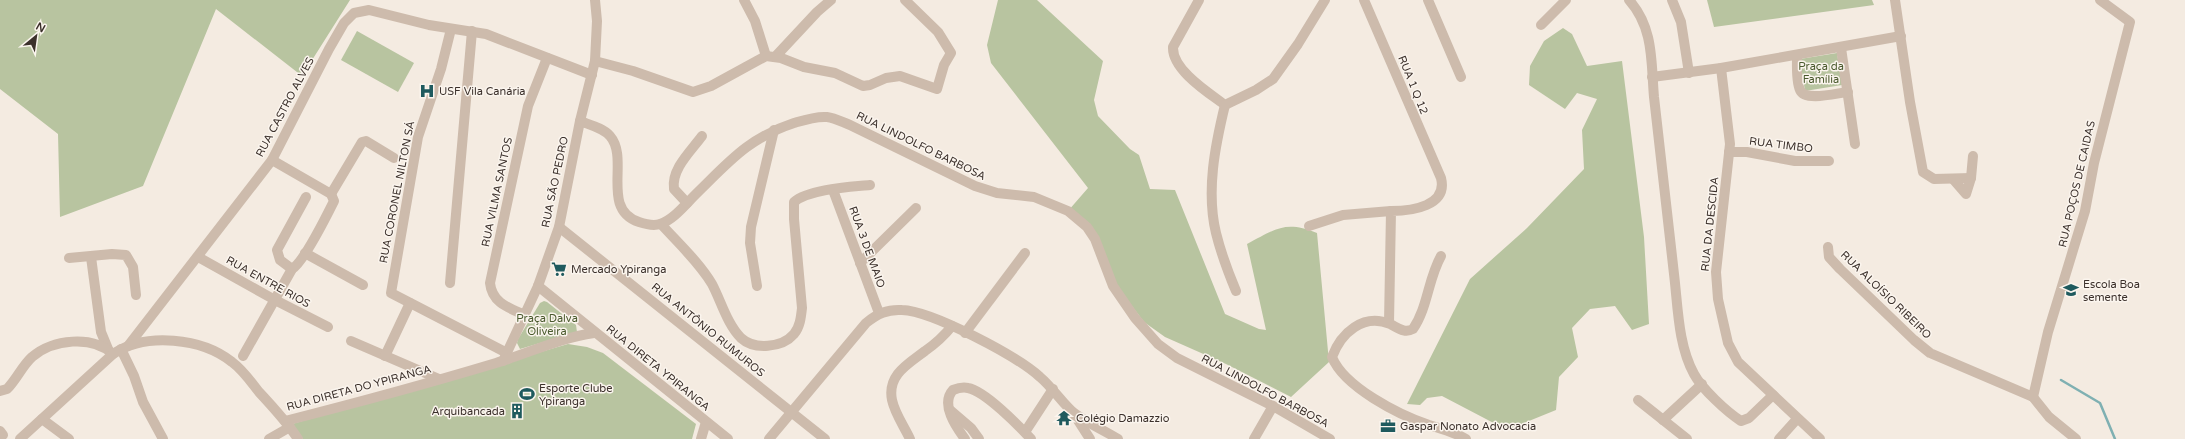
<svg xmlns="http://www.w3.org/2000/svg" width="2185" height="439" font-family="'Varela Round',sans-serif">
	<style>
		.green { fill: #b8c4a0 }
		.lines { fill: none; stroke-linecap: round; stroke-linejoin: round }
		.stream { stroke: #7fb0b2; stroke-width: 2.5 }
		.minor { stroke: #cdbbac; stroke-width: 10 }
		.labels { text-anchor: middle; dominant-baseline: central; stroke-width: 3; stroke-linejoin: round; paint-order: stroke }
		.park-label { font-size: 11px; fill: #4a5a2e; stroke: #fbf5ee }
		.street-label { font-size: 11px; fill: #3b302b; stroke: #fbf5ee }
		.poi-label { font-size: 11px; fill: #3b302b; stroke: #fbf5ee; text-anchor: start }
	</style>
	<rect width="100%" height="100%" fill="#f4ebe1"/>
	<g class="green">
		<path d="M 0,0 L 350,0 L 302,76 L 216,9 L 143,186 L 60,217 L 58,134 L 0,89 Z"/>
		<path d="M 998,0 L 1037,0 L 1103,61 L 1094,100 L 1098,116 L 1130,149 L 1139,155 L 1150,189 L 1175,190 L 1225,314 L 1259,329 L 1266,330 L 1247,244 C 1276,229 1285,220 1317,233 L 1329,362 L 1291,397 L 1226,364 L 1165,337 L 1144,322 L 1106,272 L 1092,234 L 1068,211 L 1088,188 L 991,63 L 987,45 Z"/>
		<path d="M 1707,0 L 1872,0 L 1874,5 L 1714,27 Z"/>
		<path d="M 1563,28 L 1572,34 L 1587,66 L 1622,61 L 1644,237 L 1649,324 L 1632,330 L 1615,306 L 1590,309 L 1572,328 L 1578,357 L 1559,377 L 1556,410 L 1507,430 L 1442,396 L 1427,398 L 1420,405 L 1407,404 L 1470,279 L 1527,228 L 1584,169 L 1582,130 L 1597,99 L 1577,93 L 1565,109 L 1529,85 L 1530,66 L 1544,41 Z"/>
		<path d="M 357,31 L 414,63 L 398,92 L 341,60 Z"/>
		<path d="M 1837,53 L 1842,85 L 1805,91 L 1800,59 Z"/>
		<path d="M 544,301 L 547,302 L 576,325 L 577,332 L 520,349 L 517,343 L 518,339 L 540,303 Z"/>
		<path d="M 568,344 L 587,347 L 603,353 L 696,424 L 692,439 L 303,439 L 292,424 Z"/>
	</g>
	<g class="lines">
		<path class="stream" d="M 2061,380 L 2100,403 L 2115,439"/>
		<g class="minor">
			<path d="M 744,0 L 755,21 L 766,56"/>
			<path d="M 1199,0 L 1173,47 C 1172,70 1209,93 1225,105 L 1256,90 L 1273,79 L 1298,44 L 1325,0"/>
			<path d="M 1364,0 L 1441,178 C 1448,206 1412,211 1391,211 L 1389,323"/>
			<path d="M 1428,0 L 1461,77"/>
			<path d="M 1629,0 C 1654,28 1651,62 1654,97 C 1661,156 1667,215 1674,274 C 1678,307 1678,345 1694,374 C 1702,389 1727,412 1741,421 L 1749,418 L 1773,395"/>
			<path d="M 1672,0 L 1681,22 L 1689,73"/>
			<path d="M 1895,0 L 1910,102 L 1923,172 L 1934,179 L 1971,178"/>
			<path d="M 1541,25 L 1566,0"/>
			<path d="M 451,29 L 441,69 L 418,137 L 391,293 L 507,353"/>
			<path d="M 1841,48 L 1855,144"/>
			<path d="M 1797,56 C 1797,66 1796,81 1800,90 C 1805,102 1837,93 1848,92"/>
			<path d="M 775,57 L 817,12 L 831,0"/>
			<path d="M 595,61 L 633,71 L 693,92 L 711,86 L 766,56 L 781,58 L 804,67 L 835,73 L 863,86 L 870,85 L 886,78 L 900,76 L 937,89 L 944,65 L 951,53 L 938,32 L 905,0"/>
			<path d="M 1721,68 L 1730,144 L 1716,272 L 1718,299 L 1728,343 L 1738,362 L 1820,439"/>
			<path d="M 1652,77 L 1721,68 L 1901,36"/>
			<path d="M 1225,105 C 1215,146 1206,191 1216,233 C 1221,253 1228,272 1236,291"/>
			<path d="M 580,121 C 590,125 603,128 610,136 C 630,159 600,209 639,222 C 645,224 654,226 660,224 C 673,220 685,205 695,195 C 728,163 748,138 794,123 C 804,120 816,116 827,117 C 835,118 842,122 850,125 L 975,186 L 997,193 L 1034,197 L 1068,211 L 1087,227 L 1095,239 L 1113,286 L 1135,318 L 1158,344 L 1177,358 L 1273,406 L 1330,439"/>
			<path d="M 1729,152 L 1747,152 L 1795,161 L 1829,161"/>
			<path d="M 1953,179 L 1966,194 L 1971,178 L 1973,156"/>
			<path d="M 833,190 L 879,313"/>
			<path d="M 331,194 L 362,142 L 366,141 L 394,158"/>
			<path d="M 687,203 L 674,189 C 671,169 691,151 702,136"/>
			<path d="M 661,224 C 678,243 699,262 712,284 C 721,301 727,324 741,338 C 754,350 782,348 794,334 C 800,327 801,317 802,308 L 794,219 L 794,202 C 809,189 851,187 870,185"/>
			<path d="M 1309,226 L 1343,215 L 1391,211"/>
			<path d="M 559,227 L 825,439"/>
			<path d="M 1828,247 L 1829,257 L 1840,269 L 1914,340 L 1930,353 L 2033,397 L 2049,417 L 2076,439"/>
			<path d="M 305,253 L 363,285"/>
			<path d="M 1441,256 C 1428,279 1428,307 1413,329 C 1404,334 1397,327 1390,324 C 1363,313 1341,333 1332,357 C 1344,387 1399,415 1429,425 C 1442,429 1454,432 1466,439"/>
			<path d="M 91,257 L 101,332 L 108,349"/>
			<path d="M 198,257 L 275,300 L 328,327"/>
			<path d="M 69,258 L 112,254 L 126,255 L 133,267 L 136,295"/>
			<path d="M 860,263 L 916,208"/>
			<path d="M 292,269 L 280,260 L 277,250 L 306,197"/>
			<path d="M 450,283 L 472,31"/>
			<path d="M 538,286 L 728,439"/>
			<path d="M 757,286 L 750,243 L 751,227 L 774,130"/>
			<path d="M 525,315 C 509,308 492,303 490,283 L 528,106 L 547,58"/>
			<path d="M 965,333 L 1025,253"/>
			<path d="M 351,341 L 439,379"/>
			<path d="M 128,346 L 272,160 L 329,49 L 344,23 L 354,13 L 369,10 L 429,25 L 486,34 L 592,75"/>
			<path d="M 121,349 L 134,376 L 143,402 L 163,439"/>
			<path d="M 243,356 L 292,269 C 304,262 327,215 334,201 L 331,194 L 272,160"/>
			<path d="M 385,356 L 410,303"/>
			<path d="M 503,361 L 538,286 L 559,227 L 580,121 L 595,61 L 597,21 L 595,0"/>
			<path d="M 0,391 L 7,389 C 17,379 22,366 32,357 C 53,339 92,335 113,354"/>
			<path d="M 2033,397 L 2048,332 L 2085,211 L 2094,163 L 2130,22 L 2100,0"/>
			<path d="M 1638,400 L 1687,439"/>
			<path d="M 950,410 L 971,428 L 979,439"/>
			<path d="M 1074,414 L 1090,439"/>
			<path d="M 42,419 L 69,439"/>
			<path d="M 1663,420 L 1702,384"/>
			<path d="M 285,421 C 356,403 426,384 496,363 C 529,353 559,338 594,333"/>
			<path d="M 0,431 L 3,435"/>
			<path d="M 1025,432 L 1053,389"/>
			<path d="M 20,439 L 113,354 C 146,332 202,338 232,362 C 243,370 251,382 259,392 C 273,407 287,422 298,439"/>
			<path d="M 269,439 L 290,427"/>
			<path d="M 701,439 L 706,422"/>
			<path d="M 769,439 L 866,323 C 877,314 887,309 902,310 C 932,311 1017,356 1040,377 C 1052,387 1064,405 1074,413 C 1087,423 1104,430 1118,439"/>
			<path d="M 910,439 C 904,426 895,414 892,400 C 887,375 908,364 925,351 C 935,344 944,336 952,326"/>
			<path d="M 965,439 C 956,427 940,404 953,390 C 958,388 963,387 968,388 C 985,391 1019,426 1031,439"/>
			<path d="M 1254,439 L 1273,406"/>
			<path d="M 1779,439 L 1797,419"/>
		</g>
	</g>
	<defs>
		<g id="hospital-bare" transform="scale(1.2)"><path d="M-5-5h3v3.5h4V-5h3V5h-3V1.5h-4V5h-3Z" fill="#1f5a5e" stroke="#fbf5ee" stroke-width="2.5" paint-order="stroke"/></g>
		<g id="supermarket-bare" transform="scale(1.2)"><path d="M-6-5.5h2.5l.6 2H6L4.5 2H-2.5L-4.4-4H-6ZM-1.5 3.2a1.3 1.3 0 1 0 .1 0ZM3 3.2a1.3 1.3 0 1 0 .1 0Z" fill="#1f5a5e" stroke="#fbf5ee" stroke-width="2.5" paint-order="stroke"/></g>
		<g id="school-bare" transform="scale(1.2)"><path d="M0-5L7-2L0 1L-7-2ZM-4 1L0 2.5L4 1V4Q0 6-4 4Z" fill="#1f5a5e" stroke="#fbf5ee" stroke-width="2.5" paint-order="stroke"/></g>
		<g id="stadium-bare" transform="scale(1.2)"><path d="M0-5a6.5 5 0 1 0 0 10a6.5 5 0 1 0 0-10ZM-3.5-1.8h7v3.6h-7Z" fill="#1f5a5e" stroke="#fbf5ee" stroke-width="2.5" paint-order="stroke"/></g>
		<g id="building-bare" transform="scale(1.2)"><path d="M-4-6H4V6H1V3H-1V6H-4ZM-2.5-4.3h1.7v1.8h-1.7ZM.8-4.3h1.7v1.8H.8ZM-2.5-1h1.7V.8h-1.7ZM.8-1h1.7V.8H.8Z" fill="#1f5a5e" stroke="#fbf5ee" stroke-width="2.5" paint-order="stroke"/></g>
		<g id="temple-bare" transform="scale(1.2)"><path d="M0-6L5-2H3V0L6.5 2.5H4V6H1.5V3h-3V6H-4V2.5H-6.5L-3 0V-2H-5Z" fill="#1f5a5e" stroke="#fbf5ee" stroke-width="2.5" paint-order="stroke"/></g>
		<g id="office-bare" transform="scale(1.2)"><path d="M-6-3h4V-5.5h4V-3h4V5H-6ZM-1-4.5V-3h2v-1.5ZM-6 0V1H6V0Z" fill="#1f5a5e" stroke="#fbf5ee" stroke-width="2.5" paint-order="stroke"/></g>
	</defs>
	<g fill-rule="evenodd">
		<use href="#hospital-bare" x="427" y="91"/>
		<use href="#supermarket-bare" x="559" y="269"/>
		<use href="#school-bare" x="2071" y="290"/>
		<use href="#stadium-bare" x="527" y="394"/>
		<use href="#building-bare" x="517" y="411"/>
		<use href="#temple-bare" x="1064" y="418"/>
		<use href="#office-bare" x="1388" y="426"/>
	</g>
	<g class="labels">
		<g class="park-label">
			<text x="1821" y="66">Praça da<tspan x="1821" dy="13">Família</tspan></text>
			<text x="547" y="318">Praça Dalva<tspan x="547" dy="13">Oliveira</tspan></text>
		</g>
		<g class="street-label">
			<text transform="translate(1413 85) rotate(68)">RUA 1 Q 12</text>
			<text transform="translate(285 107) rotate(-62)">RUA CASTRO ALVES</text>
			<text transform="translate(1781 145) rotate(7)">RUA TIMBO</text>
			<text transform="translate(921 146) rotate(26)">RUA LINDOLFO BARBOSA</text>
			<text transform="translate(555 182) rotate(-78)">RUA SÃO PEDRO</text>
			<text transform="translate(2077 184) rotate(-77)">RUA POÇOS DE CAIDAS</text>
			<text transform="translate(397 192) rotate(-79)">RUA CORONEL NILTON SÁ</text>
			<text transform="translate(497 192) rotate(-78)">RUA VILMA SANTOS</text>
			<text transform="translate(1710 224) rotate(-84)">RUA DA DESCIDA</text>
			<text transform="translate(867 247) rotate(70)">RUA 3 DE MAIO</text>
			<text transform="translate(268 282) rotate(29)">RUA ENTRE RIOS</text>
			<text transform="translate(1886 295) rotate(44)">RUA ALOÍSIO RIBEIRO</text>
			<text transform="translate(708 330) rotate(39)">RUA ANTÔNIO RUMUROS</text>
			<text transform="translate(658 368) rotate(39)">RUA DIRETA YPIRANGA</text>
			<text transform="translate(359 388) rotate(-15)">RUA DIRETA DO YPIRANGA</text>
			<text transform="translate(1265 391) rotate(28)">RUA LINDOLFO BARBOSA</text>
		</g>
		<g class="poi-label">
			<text x="439" y="91">USF Vila Canária</text>
			<text x="571" y="269">Mercado Ypiranga</text>
			<text x="2083" y="284">Escola Boa<tspan x="2083" dy="13">semente</tspan></text>
			<text x="539" y="388">Esporte Clube<tspan x="539" dy="13">Ypiranga</tspan></text>
			<text x="505" y="411" text-anchor="end">Arquibancada</text>
			<text x="1076" y="418">Colégio Damazzio</text>
			<text x="1400" y="426">Gaspar Nonato Advocacia</text>
		</g>
	</g>
	<g transform="translate(36 36) rotate(29)" stroke="#fbf5ee" stroke-width="3" paint-order="stroke">
	<path d="M0-3L7 15L0 10L-7 15Z" fill="#3b302b"/>
	<text y="-6" font-size="11" font-weight="bold" text-anchor="middle" fill="#3b302b">N</text>
	</g>
</svg>
